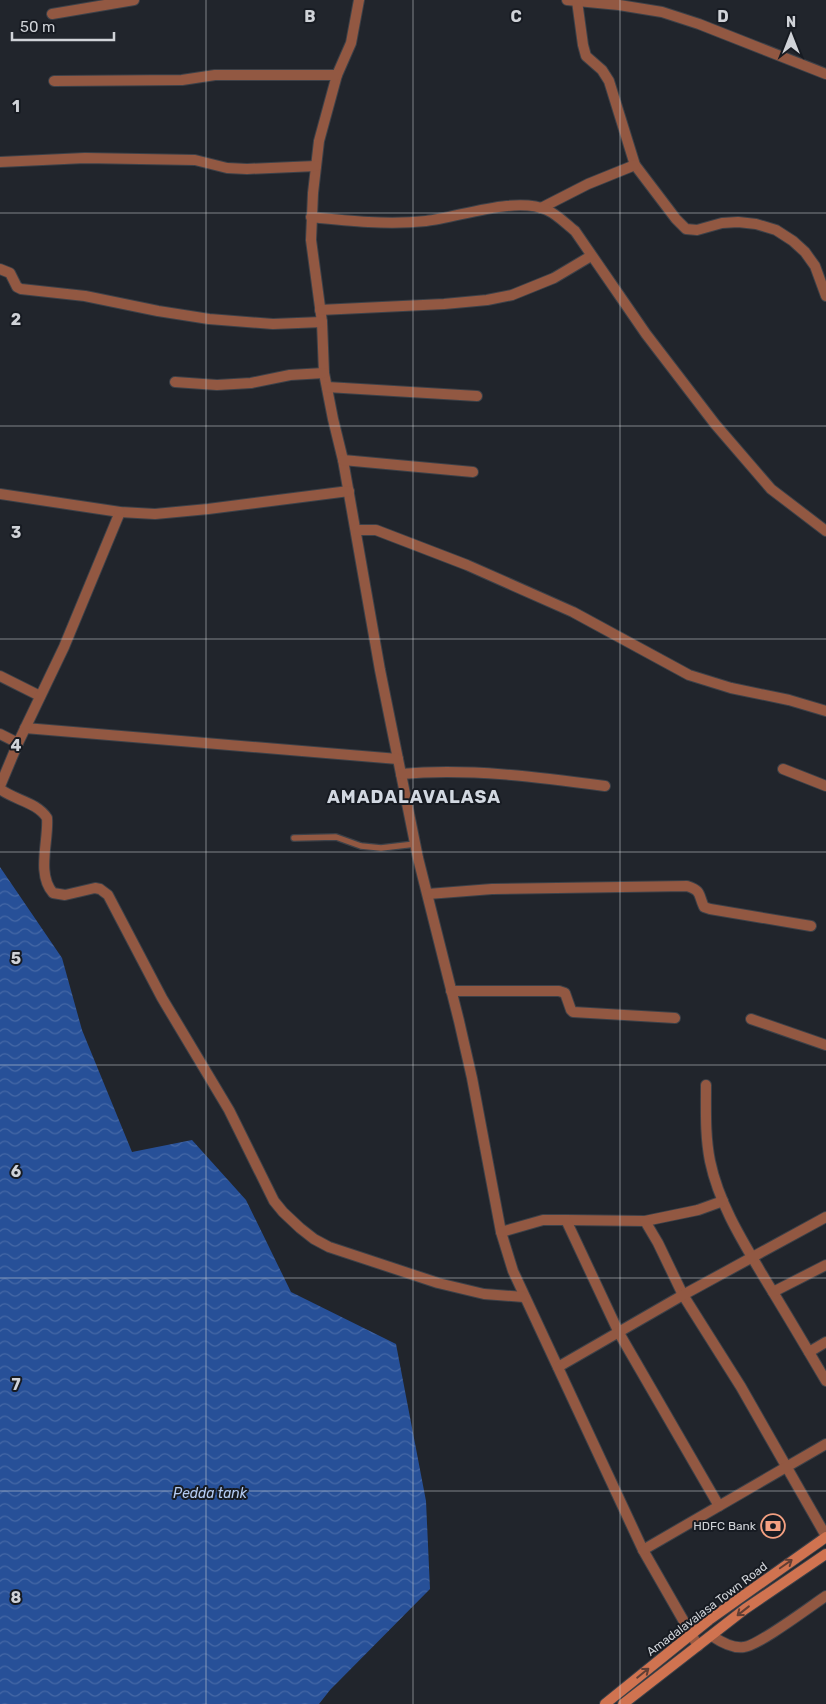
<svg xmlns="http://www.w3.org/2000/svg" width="826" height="1704" font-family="Rubik,sans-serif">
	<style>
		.water { fill: url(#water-waves) }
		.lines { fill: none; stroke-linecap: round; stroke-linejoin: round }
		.lane-casing { stroke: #3d4148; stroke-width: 8 }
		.street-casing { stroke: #3d4148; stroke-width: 12 }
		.secondary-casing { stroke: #3d4148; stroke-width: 12 }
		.lane { stroke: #925842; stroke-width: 5.5 }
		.street { stroke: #925842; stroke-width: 10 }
		.secondary { stroke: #d07350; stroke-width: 10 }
		.oneway { stroke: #613e34 }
		.grid { fill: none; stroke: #d0d3d8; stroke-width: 1; stroke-opacity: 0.55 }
		.labels { text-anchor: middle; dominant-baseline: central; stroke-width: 4; stroke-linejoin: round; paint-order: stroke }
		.poi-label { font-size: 12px; fill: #d0d3d8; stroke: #171b22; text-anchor: end }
		.street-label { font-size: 12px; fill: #d0d3d8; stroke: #171b22 }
		.water-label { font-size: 14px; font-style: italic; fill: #b3cbf3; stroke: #171b22 }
		.district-label { font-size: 18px; font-weight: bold; letter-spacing: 1px; fill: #d2d8e1; stroke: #171b22 }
		.grid-label { font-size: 16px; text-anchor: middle; font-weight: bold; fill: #d0d3d8; stroke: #171b22; stroke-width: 4; stroke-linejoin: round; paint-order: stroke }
	</style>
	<defs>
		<pattern id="water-waves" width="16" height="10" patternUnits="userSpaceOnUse" patternTransform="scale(1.25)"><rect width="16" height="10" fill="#275098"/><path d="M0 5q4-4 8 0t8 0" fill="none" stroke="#4568a6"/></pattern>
	</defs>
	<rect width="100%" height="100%" fill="#21252c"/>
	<path class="water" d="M 0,867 L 62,958 L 82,1030 L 132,1152 L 192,1140 L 246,1200 L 291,1292 L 396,1344 L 426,1501 L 430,1589 L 330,1690 L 319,1704 L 0,1704 Z"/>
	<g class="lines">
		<g class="lane-casing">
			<path id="lane" d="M 294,838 L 336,837 L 361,846 L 381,848 L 415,844"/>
		</g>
		<g class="street-casing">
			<g id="street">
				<path d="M 359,0 L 351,43 L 337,75 L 319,141 L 313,193 L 311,240 L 322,322 L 324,373 L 333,419 L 343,460 L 380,670 L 418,858 L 459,1021 L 472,1078 L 501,1232 L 513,1271 L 643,1550 L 698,1646"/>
				<path d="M 567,0 L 619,5 L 662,12 L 699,24 L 826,74"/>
				<path d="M 577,1 L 583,45 L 586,56 L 602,70 L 609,81 L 635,165 L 676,219 L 686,229 L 697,230 L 722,223 L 738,222 L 756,224 L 776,230 L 793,241 L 805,252 L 815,266 L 826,296"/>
				<path d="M 52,14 L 134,0"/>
				<path d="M 54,81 L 182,80 L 215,75 L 337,75"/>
				<path d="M 0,162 L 85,158 L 195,160 L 227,168 L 247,169 L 316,166"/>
				<path d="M 541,208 L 588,184 L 635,165"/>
				<path d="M 311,217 C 349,221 388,225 426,221 C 460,217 516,196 547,210 C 558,215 566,224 575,231 L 646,334 L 715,424 L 771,489 L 826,531"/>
				<path d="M 0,269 L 10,273 L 17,287 L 21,289 L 85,296 L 158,311 L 209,319 L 273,324 L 322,322"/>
				<path d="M 320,310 L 444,304 L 487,300 L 512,295 L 554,278 L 591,256"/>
				<path d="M 175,382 L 217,385 L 251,383 L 290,375 L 324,373"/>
				<path d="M 327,387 L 477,396"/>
				<path d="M 343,460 L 473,472"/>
				<path d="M 0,494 L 120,512 L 155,514 L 208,509 L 349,491"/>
				<path d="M 356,530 L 376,530 L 467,565 L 573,612 L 689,675 L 731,688 L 789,700 L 826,711"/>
				<path d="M 0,676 L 40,696"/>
				<path d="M 25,728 L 398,759"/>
				<path d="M 0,734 L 18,743"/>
				<path d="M 783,769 L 826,786"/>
				<path d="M 401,774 C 469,768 538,777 605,786"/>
				<path d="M 0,786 L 18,743 L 64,647 L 120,512"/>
				<path d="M 0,789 C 14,800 37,802 47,818 C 49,840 36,874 53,893 L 65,895 L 95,888 L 100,889 L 108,895 L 162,998 L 229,1110 L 274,1201 L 283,1212 L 300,1228 L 314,1239 L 329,1247 L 438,1283 L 484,1294 L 524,1297"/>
				<path d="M 428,894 L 492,889 L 687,886 C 702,891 698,894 704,907 L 710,909 L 811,926"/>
				<path d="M 451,991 L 559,991 L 565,993 L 571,1010 L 573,1012 L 675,1018"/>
				<path d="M 751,1019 L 826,1045"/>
				<path d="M 706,1085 C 706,1111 705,1136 710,1161 C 719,1204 743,1242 765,1279 C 786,1313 806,1347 826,1381"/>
				<path d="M 566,1220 L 645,1221 L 698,1210 L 723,1201"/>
				<path d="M 645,1221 L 658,1243 L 683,1295 L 741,1387 L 826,1536"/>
				<path d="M 501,1232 L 543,1220 L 566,1220 L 619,1333 L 719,1506"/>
				<path d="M 773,1292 L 826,1265"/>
				<path d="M 809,1352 L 826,1342"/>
				<path d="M 558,1367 L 683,1295 L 826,1217"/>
				<path d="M 643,1550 L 826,1444"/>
				<path d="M 712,1636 C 721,1642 733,1649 744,1647 C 758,1646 811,1606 826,1596"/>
			</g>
		</g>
		<g class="secondary-casing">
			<g id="secondary">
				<path d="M 605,1704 L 709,1620 L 826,1537"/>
				<path d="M 623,1704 L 745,1609 L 826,1554"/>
			</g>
		</g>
		<use href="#lane" class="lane"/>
		<use href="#street" class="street"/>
		<use href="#secondary" class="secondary"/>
	</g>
	<defs><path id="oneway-shaft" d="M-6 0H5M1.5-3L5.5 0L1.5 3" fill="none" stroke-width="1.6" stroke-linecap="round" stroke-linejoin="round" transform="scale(1.25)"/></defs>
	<g class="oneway">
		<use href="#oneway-shaft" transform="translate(786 1564) rotate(-35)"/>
		<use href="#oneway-shaft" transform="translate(743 1611) rotate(142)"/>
		<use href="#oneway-shaft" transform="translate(643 1673) rotate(-39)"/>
	</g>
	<path class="grid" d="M 206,0 L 206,1704M 413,0 L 413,1704M 620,0 L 620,1704M 0,213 L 826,213M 0,426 L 826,426M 0,639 L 826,639M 0,852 L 826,852M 0,1065 L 826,1065M 0,1278 L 826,1278M 0,1491 L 826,1491"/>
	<defs>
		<g id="bank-ring" transform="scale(1.25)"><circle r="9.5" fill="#171b22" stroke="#f3a081" stroke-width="1.5"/><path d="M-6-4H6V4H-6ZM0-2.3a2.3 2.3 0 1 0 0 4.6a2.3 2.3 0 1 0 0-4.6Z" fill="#f3a081"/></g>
	</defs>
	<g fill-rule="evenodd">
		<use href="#bank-ring" x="773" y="1526"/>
	</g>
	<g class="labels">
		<g class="poi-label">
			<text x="756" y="1526">HDFC Bank</text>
		</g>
		<g class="street-label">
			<text transform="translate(707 1609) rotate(-37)">Amadalavalasa Town Road</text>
		</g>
		<g class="water-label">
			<text x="210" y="1493">Pedda tank</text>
		</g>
		<g class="district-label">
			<text x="414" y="797">AMADALAVALASA</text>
		</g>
	</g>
	<g class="grid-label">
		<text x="310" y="22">B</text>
		<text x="516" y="22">C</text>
		<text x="723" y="22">D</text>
		<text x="16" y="112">1</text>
		<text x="16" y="325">2</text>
		<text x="16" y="538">3</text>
		<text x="16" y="751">4</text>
		<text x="16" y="964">5</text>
		<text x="16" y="1177">6</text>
		<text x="16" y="1390">7</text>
		<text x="16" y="1603">8</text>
	</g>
	<g transform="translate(791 35)" stroke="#171b22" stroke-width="4" paint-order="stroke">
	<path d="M0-4L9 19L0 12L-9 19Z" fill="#d0d3d8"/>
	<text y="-8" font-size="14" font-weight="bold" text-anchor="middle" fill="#d0d3d8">N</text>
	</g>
	<path d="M12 32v8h102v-8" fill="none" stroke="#d0d3d8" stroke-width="2.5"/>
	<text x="20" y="32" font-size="15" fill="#d0d3d8" stroke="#171b22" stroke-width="4" paint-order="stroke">50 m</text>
</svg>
